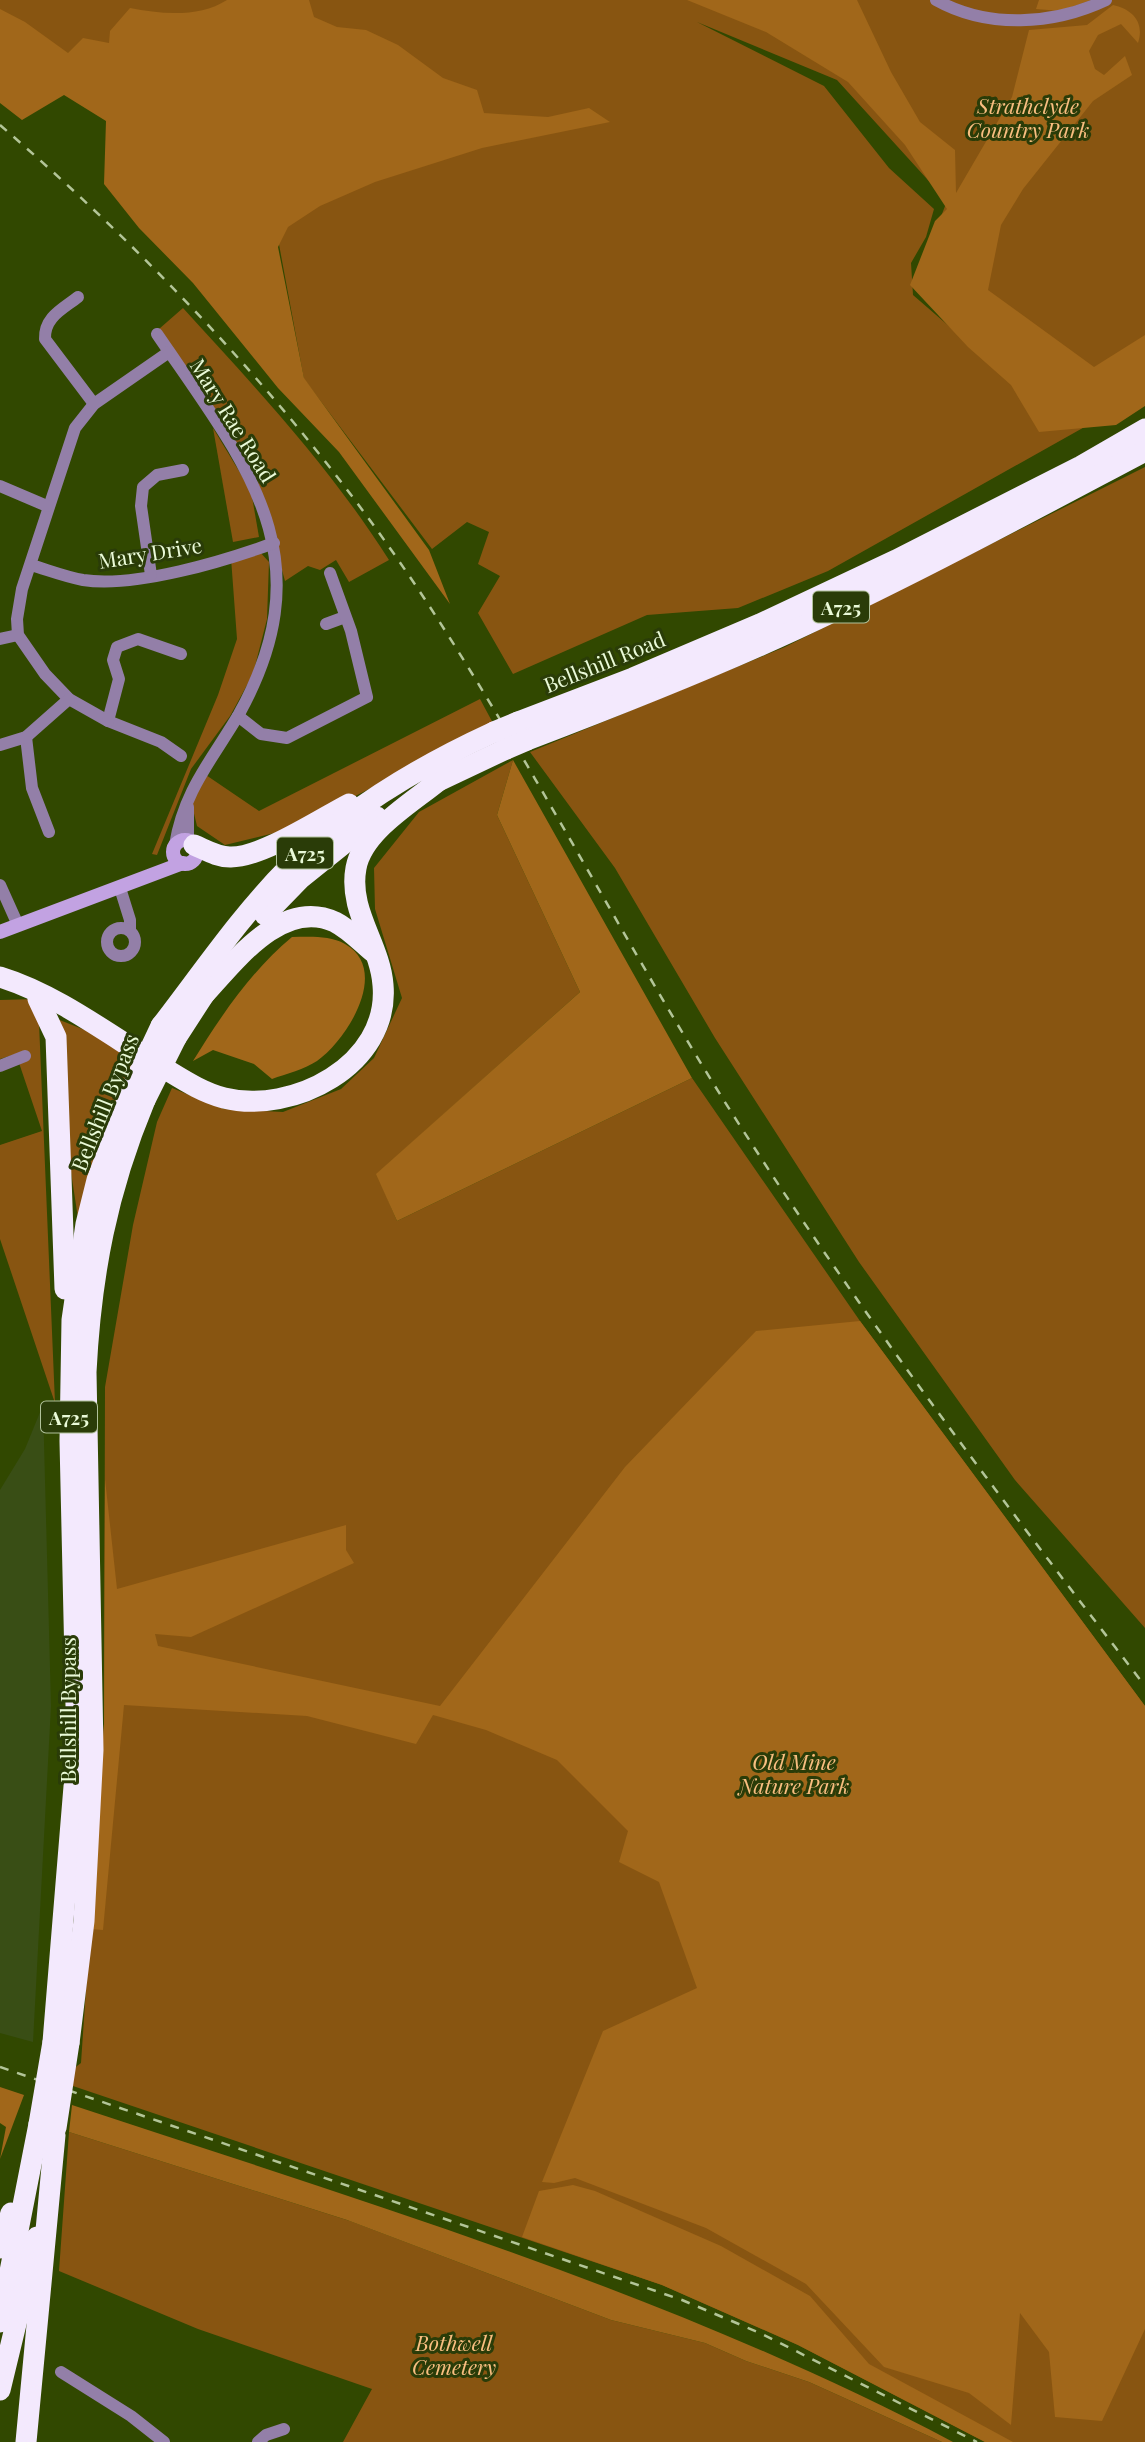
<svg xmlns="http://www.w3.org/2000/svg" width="1145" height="2442" font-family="'Playfair Display',serif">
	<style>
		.built { fill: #394e15 }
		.green { fill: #851 }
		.forest { fill: #a1671a }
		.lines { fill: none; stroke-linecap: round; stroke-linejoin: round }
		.street { stroke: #937fa8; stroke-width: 12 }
		.secondary { stroke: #c2a2e2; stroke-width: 14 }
		.highway { stroke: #f3e9fd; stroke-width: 21 }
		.rail { stroke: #b3c598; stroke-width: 2.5; stroke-dasharray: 9 9; stroke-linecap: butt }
		.highway-bridge { stroke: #f3e9fd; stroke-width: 21 }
		.labels { text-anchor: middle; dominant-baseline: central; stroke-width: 6; stroke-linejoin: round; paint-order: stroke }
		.shield { fill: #2a3c08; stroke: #b0c19a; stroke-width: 2 }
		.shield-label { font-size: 19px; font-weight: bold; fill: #eafad8 }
		.park-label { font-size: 21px; font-style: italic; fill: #f9be80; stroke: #2a3c08 }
		.street-label { font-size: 21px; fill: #eafad8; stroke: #2a3c08 }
	</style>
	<rect width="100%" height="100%" fill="#314800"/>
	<path class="built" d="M 43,1405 L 51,1706 L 33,2042 L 0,2033 L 0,1490 L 25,1449 Z"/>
	<g class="green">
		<path d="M 0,0 L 1145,0 L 1145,404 L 1004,371 L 935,232 L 947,201 L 837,80 L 697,22 L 824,86 L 889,168 L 934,209 L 926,237 L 911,263 L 913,295 L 1002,372 L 1097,420 L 828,571 L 738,608 L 647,615 L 513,674 L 478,613 L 500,576 L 478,564 L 489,532 L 467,522 L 432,549 L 304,379 L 278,239 L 0,16 Z"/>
		<path d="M 183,308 C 257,389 330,467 389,560 L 349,582 L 336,560 L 320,570 L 308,566 L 285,581 L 255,471 L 159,329 Z"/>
		<path d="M 213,428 L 251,491 L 259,537 L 233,542 Z"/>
		<path d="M 1145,467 L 1145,1628 L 1015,1480 L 859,1262 L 715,1038 L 615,868 L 530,752 L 785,647 Z"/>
		<path d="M 259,551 L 269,562 L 267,619 L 253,674 L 230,716 L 191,769 L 157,855 L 152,854 L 218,695 L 237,639 L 231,558 Z"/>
		<path d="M 480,699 L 494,725 L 291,829 L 225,845 L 197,826 L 191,801 L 203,773 L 259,811 Z"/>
		<path d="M 513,760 L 497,815 L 580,992 L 377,1174 L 397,1221 L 692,1078 L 860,1321 L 1145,1706 L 1145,2442 L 985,2442 L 798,2345 L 662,2285 L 70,2085 L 73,2069 L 81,2063 L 104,1724 L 105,1387 L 133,1225 L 157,1122 L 172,1088 L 224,1109 L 283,1112 L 341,1089 L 374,1058 L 402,998 L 375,909 L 374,868 L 419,812 Z"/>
		<path d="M 38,999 L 55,1403 L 0,1239 L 0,1145 L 42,1131 L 16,1054 L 0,1059 L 0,1000 Z"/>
		<path d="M 47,1015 L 143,1053 L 78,1218 Z"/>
		<path d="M 69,2132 L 350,2221 L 611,2320 L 705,2343 L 746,2361 L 809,2382 L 942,2442 L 343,2442 L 372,2389 L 198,2329 L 59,2271 Z"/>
	</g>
	<g class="forest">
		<path d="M 227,0 L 309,0 L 314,17 L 337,27 L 366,30 L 398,45 L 443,78 L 477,90 L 484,113 L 548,117 L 589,108 L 610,122 L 482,148 L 375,182 L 320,206 L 288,227 L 278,247 L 304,378 L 429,550 L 450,604 L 339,452 L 278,388 L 193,283 L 139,228 L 104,184 L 106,121 L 64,95 L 22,120 L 0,103 L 0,9 L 25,22 L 68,53 L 83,38 L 109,43 L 110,31 L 130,8 C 161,14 199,18 227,0 Z"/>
		<path d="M 687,0 L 857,0 L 891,72 L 920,122 L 955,150 L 956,193 L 1012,97 L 1029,30 L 1087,25 L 1113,5 C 1132,9 1145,22 1138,43 L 1121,24 L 1098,35 L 1089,51 L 1095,69 L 1104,75 L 1125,56 L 1132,75 L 1093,101 L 1023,189 L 1001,225 L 988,290 L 1094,367 L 1145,335 L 1145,406 L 1116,425 L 1039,432 L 1011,385 L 968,347 L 910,285 L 935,221 L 947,209 L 905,145 L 848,82 L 766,32 Z"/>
		<path d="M 1039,0 L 1091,0 L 1060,11 L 1036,9 Z"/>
		<path d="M 513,760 L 692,1078 L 397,1221 L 376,1174 L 580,992 L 497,815 Z"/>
		<path d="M 292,937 C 309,937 329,935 345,944 C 391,970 347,1040 317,1061 C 305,1069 286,1074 272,1079 L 254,1064 L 213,1050 L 193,1061 C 221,1016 251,971 292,937 Z"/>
		<path d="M 860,1321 L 1145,1706 L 1145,2329 L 1102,2421 L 1055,2417 L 1049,2352 L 1020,2313 L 1011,2425 L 969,2393 L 884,2367 L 806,2284 L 706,2228 L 575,2178 L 554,2183 L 542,2182 L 603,2031 L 697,1988 L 659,1882 L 619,1862 L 628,1831 L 557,1760 L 486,1730 L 433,1715 L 416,1744 L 307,1716 L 124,1705 L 103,1930 L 90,1929 L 104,1724 L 105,1479 L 117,1589 L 346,1525 L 346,1550 L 354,1563 L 191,1637 L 155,1634 L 158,1646 L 440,1706 L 625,1467 L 756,1331 Z"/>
		<path d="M 0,2087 L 24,2095 L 0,2159 L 6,2127 L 0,2123 Z"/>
		<path d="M 72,2105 C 371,2204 673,2294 953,2442 L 942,2442 L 809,2382 L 746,2361 L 705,2343 L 611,2320 L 347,2220 L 69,2132 Z"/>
		<path d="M 573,2185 L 595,2191 L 721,2246 L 810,2296 L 869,2364 L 1013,2442 L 985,2442 L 798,2345 L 662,2285 L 522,2237 L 539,2191 Z"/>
	</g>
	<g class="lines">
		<g class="street">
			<path d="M 936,0 C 988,29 1053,25 1106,0"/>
			<path d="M 78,297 C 63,309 44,317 45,339 L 94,404"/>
			<path d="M 157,334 C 245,463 327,555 239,714 C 212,760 184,790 175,845"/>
			<path d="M 169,352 L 94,404 L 75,428 L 22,589 L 17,619 L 18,635 L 45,674 L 69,699 L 108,721 L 161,742 L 181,756"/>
			<path d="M 0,486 L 47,506"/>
			<path d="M 31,565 C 48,570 66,577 83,580 C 136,588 224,561 274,543"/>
			<path d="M 151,575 L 141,506 L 143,487 L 157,475 L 183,470"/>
			<path d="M 326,624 L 345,617"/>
			<path d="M 0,639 L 18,635"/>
			<path d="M 238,716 L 261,734 L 287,738 L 367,697 L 351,631 L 330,573"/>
			<path d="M 108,721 L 119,679 L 113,660 L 117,647 L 138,639 L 181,654"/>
			<path d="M 26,737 L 32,788 L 49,832"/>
			<path d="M 0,745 L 26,737 L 69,699"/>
			<path d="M 188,807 L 188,840"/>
			<path d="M 0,885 L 18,925"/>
			<path d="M 120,888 L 130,920 L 130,930"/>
			<circle cx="121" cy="942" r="14"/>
			<path d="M 0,1066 L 25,1056"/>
			<path d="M 61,2372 L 131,2416 L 164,2442"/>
			<path d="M 258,2442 L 266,2435 L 284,2429"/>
		</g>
		<g class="secondary">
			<circle cx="185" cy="852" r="12"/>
			<path d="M 0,932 L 183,863"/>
		</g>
		<g class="highway">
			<path d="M 518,722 L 633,678 L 760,624 L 896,560 L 1081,466 L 1145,429"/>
			<path d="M 527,740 C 611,708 695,675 777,638 C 902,581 1024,515 1145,451"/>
			<path d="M 432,784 L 506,749"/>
			<path d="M 194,845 C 206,850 217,857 230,857 C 261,858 320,819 349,804"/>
			<path d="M 265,915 L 301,878 L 377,817"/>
			<path d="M 0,977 C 56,994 111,1036 162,1067 C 182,1079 201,1092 224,1098 C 292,1115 390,1065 383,985 C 380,944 348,911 356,868 C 363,830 414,802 442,778"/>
			<path d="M 202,997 C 233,964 281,897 335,922 C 349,929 361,942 373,952"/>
			<path d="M 38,999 L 56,1037 L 65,1289"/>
			<path d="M 161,1026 C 202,973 241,915 289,867 C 347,809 420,766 494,732"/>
			<path d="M 176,1038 L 209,987"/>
			<path d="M 53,2042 L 77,1750 L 70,1441 L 72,1320 L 86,1224 L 97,1180 L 130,1092"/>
			<path d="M 69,2043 L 84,1921 L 93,1750 L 86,1372 C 91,1274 107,1191 145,1100"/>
			<path d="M 0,2248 L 11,2213"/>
			<path d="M 0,2322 L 39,2124"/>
			<path d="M 0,2390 L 37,2237"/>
			<path d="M 26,2442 L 55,2135"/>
		</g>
		<g class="rail">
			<path d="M 0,125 C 162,265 310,424 428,604 C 533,765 621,936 723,1099 C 852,1303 998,1495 1145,1686"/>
			<path d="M 0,2067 L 682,2300 L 760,2333 L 977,2442"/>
		</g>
		<g class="highway-bridge">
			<path d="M 494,732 L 518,722"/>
			<path d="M 506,749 L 527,740"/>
			<path d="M 130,1092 L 161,1026"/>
			<path d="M 145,1100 L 176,1038"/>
			<path d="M 39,2124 L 53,2042"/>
			<path d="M 56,2128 L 69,2043"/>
		</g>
	</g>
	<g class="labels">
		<g class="shield">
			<rect x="813" y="591.5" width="56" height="31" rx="5"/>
			<rect x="277" y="837.5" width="56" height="31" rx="5"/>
			<rect x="41" y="1401.5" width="56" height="31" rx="5"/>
		</g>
		<g class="shield-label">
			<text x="841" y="607">A725</text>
			<text x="305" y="853">A725</text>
			<text x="69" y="1417">A725</text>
		</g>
		<g class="park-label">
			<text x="1028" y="105">Strathclyde<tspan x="1028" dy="24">Country Park</tspan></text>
			<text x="794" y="1761">Old Mine<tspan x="794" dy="24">Nature Park</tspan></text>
			<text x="454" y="2342">Bothwell<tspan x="454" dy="24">Cemetery</tspan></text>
		</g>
		<g class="street-label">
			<text transform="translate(234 420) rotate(58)">Mary Rae Road</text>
			<text transform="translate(150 552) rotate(-9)">Mary Drive</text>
			<text transform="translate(604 661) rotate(-22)">Bellshill Road</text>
			<text transform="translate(104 1102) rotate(-68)">Bellshill Bypass</text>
			<text transform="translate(67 1710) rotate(-90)">Bellshill Bypass</text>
		</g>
	</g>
</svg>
